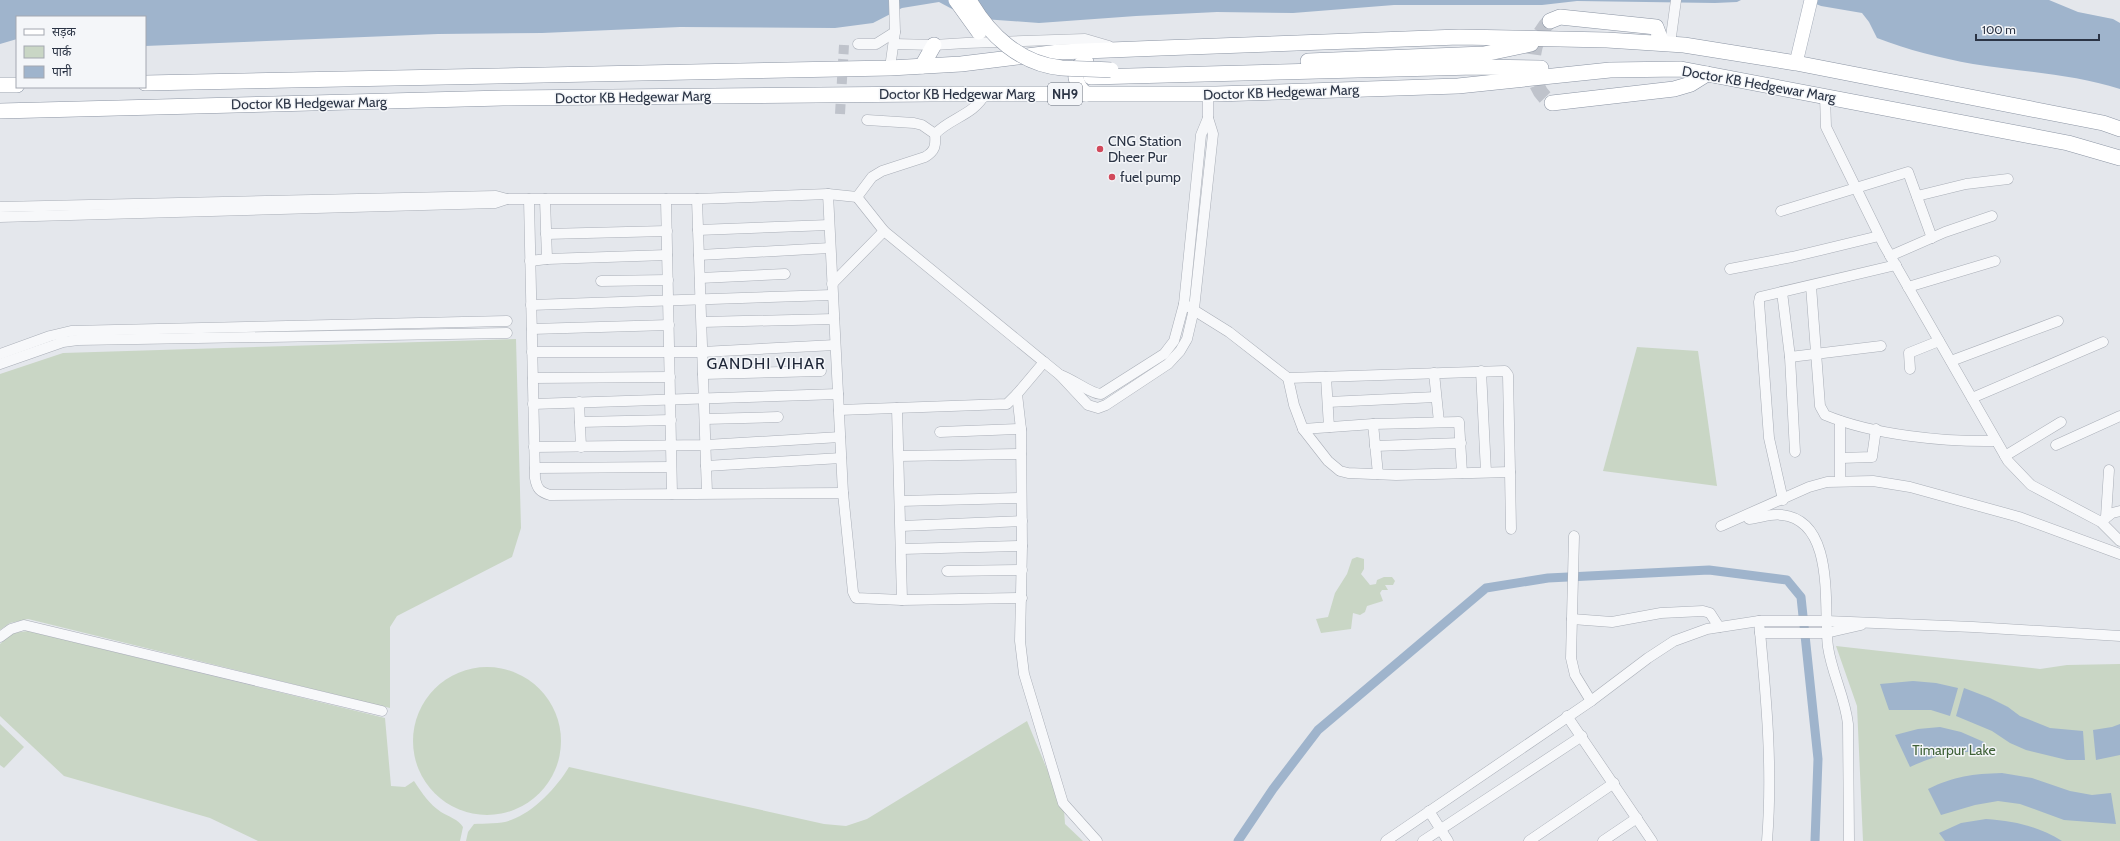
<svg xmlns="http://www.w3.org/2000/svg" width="2120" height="841" font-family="Cabin,'Noto Sans Devanagari',sans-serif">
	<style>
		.green { fill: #c9d6c5 }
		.water { fill: #9fb4cc }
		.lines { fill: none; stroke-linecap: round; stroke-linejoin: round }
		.canal { stroke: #9fb4cc; stroke-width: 9 }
		.minor-tunnel { stroke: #bfc3cb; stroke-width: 10; stroke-dasharray: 10 5; stroke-linecap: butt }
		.highway-tunnel { stroke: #bfc3cb; stroke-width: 15; stroke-dasharray: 15 8; stroke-linecap: butt }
		.minor-casing { stroke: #a9aeb7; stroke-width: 11 }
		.major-casing { stroke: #a3abb8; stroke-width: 14 }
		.highway-casing { stroke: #8b94a3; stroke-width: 16 }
		.minor { stroke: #f7f8fa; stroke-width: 10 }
		.major { stroke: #fff; stroke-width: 13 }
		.highway { stroke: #fff; stroke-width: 15 }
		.highway-bridge-casing { stroke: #8b94a3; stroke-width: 16; stroke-linecap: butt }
		.highway-bridge { stroke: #fff; stroke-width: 15 }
		.poi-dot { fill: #d1495b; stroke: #f4f6f9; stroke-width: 1.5 }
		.labels { text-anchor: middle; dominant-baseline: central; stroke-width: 3; stroke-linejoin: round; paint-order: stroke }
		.shield { fill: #f4f6f9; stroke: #676e7b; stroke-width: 1 }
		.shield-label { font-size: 13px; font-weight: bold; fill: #2b3445 }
		.street-label { font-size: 14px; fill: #2b3445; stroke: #f4f6f9 }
		.poi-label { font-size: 14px; fill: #2b3445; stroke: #f4f6f9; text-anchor: start }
		.park-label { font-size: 14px; fill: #3f6138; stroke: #f4f6f9 }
		.quarter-label { font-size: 16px; letter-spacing: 1px; fill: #1d2536; stroke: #f4f6f9 }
	</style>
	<rect width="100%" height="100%" fill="#e4e7ec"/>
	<g class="green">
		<path d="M 516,339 L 521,528 L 512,557 L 397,616 L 390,627 L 390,708 L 28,619 L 10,623 L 0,630 L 0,374 L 63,353 Z"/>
		<path d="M 1637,347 L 1698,351 L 1717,486 L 1603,471 Z"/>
		<path d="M 1357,557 L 1364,559 L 1364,569 L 1361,574 L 1370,585 L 1376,584 L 1377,580 L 1384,577 L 1392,577 L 1395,581 L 1393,585 L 1385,585 L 1388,590 L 1382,590 L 1380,593 L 1383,601 L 1367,606 L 1365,612 L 1360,615 L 1353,613 L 1351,629 L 1321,633 L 1316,619 L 1328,617 L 1335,593 L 1347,574 L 1352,559 Z"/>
		<path d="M 28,631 L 385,718 L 391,786 L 405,787 L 414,781 C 422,793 429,804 441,812 C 449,817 458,819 463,827 L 460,841 L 258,841 L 210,818 L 64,776 L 0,716 L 0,644 L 12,633 Z"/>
		<path d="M 1836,646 L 2040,669 L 2067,665 L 2120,664 L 2120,841 L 1863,841 L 1857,706 Z"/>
		<circle cx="487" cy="741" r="74"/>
		<path d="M 1027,721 L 1064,810 L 1065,824 L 1083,841 L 466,841 L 468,832 L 474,824 C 486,823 501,824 511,820 C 534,812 557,787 569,767 L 824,824 L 846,826 L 867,819 Z"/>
		<path d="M 0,724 L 24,747 L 4,768 L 0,765 Z"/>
	</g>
	<g class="water">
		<path d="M 0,0 L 1741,0 L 1737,2 L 1715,3 L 1577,1 L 1542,5 L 1394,5 L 1293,13 L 1217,12 L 1136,16 L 1039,23 L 969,18 L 939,2 L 902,8 L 873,23 L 835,28 L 680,27 L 542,33 L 438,34 L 145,46 L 145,17 L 17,17 L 17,39 L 0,44 Z"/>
		<path d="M 1806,0 L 2049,0 L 2078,12 L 2113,19 L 2120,23 L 2120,89 C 2072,74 2023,72 1973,64 C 1940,58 1908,50 1877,38 L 1869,22 L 1862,13 L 1821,6 Z"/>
		<path d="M 1913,681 L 1936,683 L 1958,688 L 1950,716 L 1931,710 L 1889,710 L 1880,684 Z"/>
		<path d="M 1964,688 L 1990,698 L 2008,707 L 2020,716 L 2050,728 L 2083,731 L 2085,760 L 2067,760 L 2026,750 L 2010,743 L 1992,731 L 1956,716 Z"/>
		<path d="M 2120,724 L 2120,755 L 2096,760 L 2093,730 L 2112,727 Z"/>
		<path d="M 1940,727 L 1961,732 L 1984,742 L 1985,752 C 1954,751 1939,754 1910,767 L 1895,735 L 1918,729 Z"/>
		<path d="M 2002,773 L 2032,778 L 2070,791 L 2092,795 L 2111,793 L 2116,824 L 2064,820 L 2020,804 L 1998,801 L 1975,805 L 1941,815 L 1928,789 C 1955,776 1972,774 2002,773 Z"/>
		<path d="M 1986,819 C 2015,821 2037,826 2062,841 L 1945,841 L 1939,833 L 1961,823 Z"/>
	</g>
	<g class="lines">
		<path class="canal" d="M 1238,841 L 1273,789 L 1318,730 L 1486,588 L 1548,578 L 1709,570 L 1787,580 L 1801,597 L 1818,759 L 1815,841"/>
		<path class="minor-tunnel" d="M 840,114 L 844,45"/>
		<path class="highway-tunnel" d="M 1550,21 C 1529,39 1525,87 1552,103"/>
		<g class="minor-casing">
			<g id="minor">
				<path d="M 858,44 L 876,44 L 895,32"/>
				<path d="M 894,44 L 934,45 L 966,43 L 1085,39 L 1109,46"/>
				<path d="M 1670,44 L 1676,0"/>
				<path d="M 890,68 L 895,32 L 894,0"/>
				<path d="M 985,94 C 974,115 950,118 935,134 C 936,146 935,151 925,157 L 882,171 L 872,177 L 857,197 L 884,231 L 1044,362 L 1017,394 L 1021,429 L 1022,546 L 1020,641 L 1024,674 L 1063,803 L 1097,841"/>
				<path d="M 1825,96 L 1826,127 L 1884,245 L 2008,461 L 2031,485 L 2101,522 L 2120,541"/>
				<path d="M 867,120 L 914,123 L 922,125 L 935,134"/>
				<path d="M 828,194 L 843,493"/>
				<path d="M 1917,196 L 1966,184 L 2008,179"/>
				<path d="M 529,199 L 535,478 C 537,489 540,492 550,495 L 843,493 L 853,592 L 856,598 L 902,600 L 1022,598"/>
				<path d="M 545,199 L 547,259"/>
				<path d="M 666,199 L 672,494"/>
				<path d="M 697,199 L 707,493"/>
				<path d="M 0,207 L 496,196 L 507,199 L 697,199 L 828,194 L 857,197"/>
				<path d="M 1781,211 L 1908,172 L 1932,238"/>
				<path d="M 0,217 L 495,203 L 507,199"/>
				<path d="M 698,230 L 829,225"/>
				<path d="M 546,234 L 667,231"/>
				<path d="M 699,255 L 830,248"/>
				<path d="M 1890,256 L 1945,232 L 1992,216"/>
				<path d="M 530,261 L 547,259 L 667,255"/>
				<path d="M 1730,269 L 1792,257 L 1879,236"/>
				<path d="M 700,278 L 785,274"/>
				<path d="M 601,281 L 668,280"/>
				<path d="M 832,284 L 884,231"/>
				<path d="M 1811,286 L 1820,406 L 1825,415 C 1873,435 1944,442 1996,441"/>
				<path d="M 1908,287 L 1995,261"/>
				<path d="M 1782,292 L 1790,357 L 1795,452"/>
				<path d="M 1184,304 L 1229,332 L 1288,378 L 1294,405 L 1303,429 L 1328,461 L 1340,471 L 1348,473 L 1396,475 L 1510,472 L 1511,529"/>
				<path d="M 531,305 L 832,295"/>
				<path d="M 702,322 L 834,319"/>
				<path d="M 532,329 L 669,325"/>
				<path d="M 532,352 L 702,352 L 835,345"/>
				<path d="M 0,354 L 50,336 L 71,331 L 507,321"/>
				<path d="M 1790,357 L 1881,346"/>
				<path d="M 1951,361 L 2058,321"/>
				<path d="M 1044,362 L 1060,375 L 1088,405 L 1098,408 L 1106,405 L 1168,364 L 1180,351 L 1187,339 L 1194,309 L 1213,134 L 1208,118 L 1208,94"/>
				<path d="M 0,364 L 63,342 L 78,340 L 507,333"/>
				<path d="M 1910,369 L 1909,353 L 1939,341"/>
				<path d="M 1481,371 L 1486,472"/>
				<path d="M 1434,373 L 1439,422"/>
				<path d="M 703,374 L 821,371"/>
				<path d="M 1060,375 C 1073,379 1091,394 1101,394 L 1164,354 L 1174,341 L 1184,304 L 1201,135 L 1208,118"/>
				<path d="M 1326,377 L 1329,427"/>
				<path d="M 533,378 L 670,377"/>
				<path d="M 1288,378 L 1505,371 L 1508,375 L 1510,472"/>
				<path d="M 1972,398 L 2103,342"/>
				<path d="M 579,402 L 581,447"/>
				<path d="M 1328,402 L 1436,397"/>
				<path d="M 533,404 L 838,394"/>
				<path d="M 897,408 L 902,600"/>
				<path d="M 839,410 L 1007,404 L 1017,394"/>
				<path d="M 705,419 L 778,417"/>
				<path d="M 1840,421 L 1840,481"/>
				<path d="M 580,422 L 671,420"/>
				<path d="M 1373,424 L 1459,422 L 1462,473"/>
				<path d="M 1303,429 L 1373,424 L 1378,474"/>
				<path d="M 940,432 L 1021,429"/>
				<path d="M 2056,445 L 2120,416"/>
				<path d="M 1375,446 L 1461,443"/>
				<path d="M 534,447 L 706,445 L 840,437"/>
				<path d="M 899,456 L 1021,454"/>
				<path d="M 2005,456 L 2061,422"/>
				<path d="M 1841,458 L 1872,457 L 1876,429"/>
				<path d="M 706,466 L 841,458"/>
				<path d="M 535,468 L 671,467"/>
				<path d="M 1783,500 L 1769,438 L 1759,302 L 1760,297 L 1896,265"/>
				<path d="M 900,501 L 1021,498"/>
				<path d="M 2106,517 L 2109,470"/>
				<path d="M 1749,519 C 1760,518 1771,513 1782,515 C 1837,521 1823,611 1828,647 C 1832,674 1845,697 1848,724 L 1849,841"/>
				<path d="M 2102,521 L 2112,513 L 2120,511"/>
				<path d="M 901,526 L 1022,521"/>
				<path d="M 1721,526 L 1809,487 L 1827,482 L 1873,481 L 1910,487 L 2019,517 L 2120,554"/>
				<path d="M 1574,536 L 1571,658 L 1575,675 L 1591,701"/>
				<path d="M 902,549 L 1022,546"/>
				<path d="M 947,571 L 1022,570"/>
				<path d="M 1572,619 L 1612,622 L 1661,613 L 1703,611 L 1710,613 L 1719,627"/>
				<path d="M 1759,621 C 1766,695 1773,767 1767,841"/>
				<path d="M 1760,633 L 1826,633 L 1861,625"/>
				<path d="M 0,637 L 11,629 L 24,625 L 382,711"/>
				<path d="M 1567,716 L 1652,841"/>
				<path d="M 1429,811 L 1448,841"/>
				<path d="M 1386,841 L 1591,701 L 1648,658 L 1674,641 L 1707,629 L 1759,621 L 1826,621 L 1973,627 L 2120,636"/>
				<path d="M 1423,841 L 1582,736"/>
				<path d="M 1529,841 L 1614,783"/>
				<path d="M 1603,841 L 1637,818"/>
			</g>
		</g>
		<g class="major-casing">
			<path id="major" d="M 1796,63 L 1811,0"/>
		</g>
		<g class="highway-casing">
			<g id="highway">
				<path d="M 1550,21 L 1560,17 L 1656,27 L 1662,43"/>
				<path d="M 1308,61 L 1484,54 L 1531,44"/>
				<path d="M 1086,62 C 1069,68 1076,86 1086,94"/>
				<path d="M 922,66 L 934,45"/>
				<path d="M 1091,77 L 1475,67 L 1541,68"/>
				<path d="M 145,83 L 890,68 L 961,64 L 1059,52 L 1161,48 L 1459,37 L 1607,40 L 1684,45 L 1796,63 L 2103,123 L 2120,129"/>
				<path d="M 0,85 L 17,85"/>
				<path d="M 1552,103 L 1674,89 L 1691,84 L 1707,74"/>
				<path d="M 0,111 L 503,98 L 931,94 L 1216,94 L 1458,86 L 1610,70 L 1681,69 L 2068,143 L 2120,158"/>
			</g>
		</g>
		<use href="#minor" class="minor"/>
		<use href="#major" class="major"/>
		<use href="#highway" class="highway"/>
		<g class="highway-bridge-casing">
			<g id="highway-bridge">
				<path d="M 956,0 L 979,32"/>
				<path d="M 969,0 C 989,35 1020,64 1062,68 C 1078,69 1095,69 1111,70"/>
			</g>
		</g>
		<use href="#highway-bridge" class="highway-bridge"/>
	</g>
	<g class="poi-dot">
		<circle cx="1100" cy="149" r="4"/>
		<circle cx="1112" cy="177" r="4"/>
	</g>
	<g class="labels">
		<rect class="shield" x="1048" y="83" width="34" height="22" rx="3"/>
		<g class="shield-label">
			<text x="1065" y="94">NH9</text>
		</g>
		<g class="street-label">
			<text transform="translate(1759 84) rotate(10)">Doctor KB Hedgewar Marg</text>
			<text transform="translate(1281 92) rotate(-2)">Doctor KB Hedgewar Marg</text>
			<text x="957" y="94">Doctor KB Hedgewar Marg</text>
			<text transform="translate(633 97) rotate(-1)">Doctor KB Hedgewar Marg</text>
			<text transform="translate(309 103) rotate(-1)">Doctor KB Hedgewar Marg</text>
		</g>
		<g class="poi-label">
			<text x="1108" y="141">CNG Station<tspan x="1108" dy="16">Dheer Pur</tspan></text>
			<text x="1120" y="177">fuel pump</text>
		</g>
		<g class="park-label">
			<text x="1954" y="750">Timarpur Lake</text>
		</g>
		<g class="quarter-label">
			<text x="766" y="363">GANDHI VIHAR</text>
		</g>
	</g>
	<rect x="16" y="16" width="130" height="72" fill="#f4f6f9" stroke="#a4a8b1"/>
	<rect x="24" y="29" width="20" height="6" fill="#ffffff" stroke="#a4a8b1"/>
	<text x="52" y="36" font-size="12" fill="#2b3445">सड़क</text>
	<rect x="24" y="46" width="20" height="12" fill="#c9d6c5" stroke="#a4a8b1"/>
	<text x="52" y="56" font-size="12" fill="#2b3445">पार्क</text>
	<rect x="24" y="66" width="20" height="12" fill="#9fb4cc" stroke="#a4a8b1"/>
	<text x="52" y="76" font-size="12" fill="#2b3445">पानी</text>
	<path d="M1976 34v6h123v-6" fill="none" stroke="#2b3445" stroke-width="2"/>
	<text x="1982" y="34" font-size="12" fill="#2b3445" stroke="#f4f6f9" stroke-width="3" paint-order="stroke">100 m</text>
</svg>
